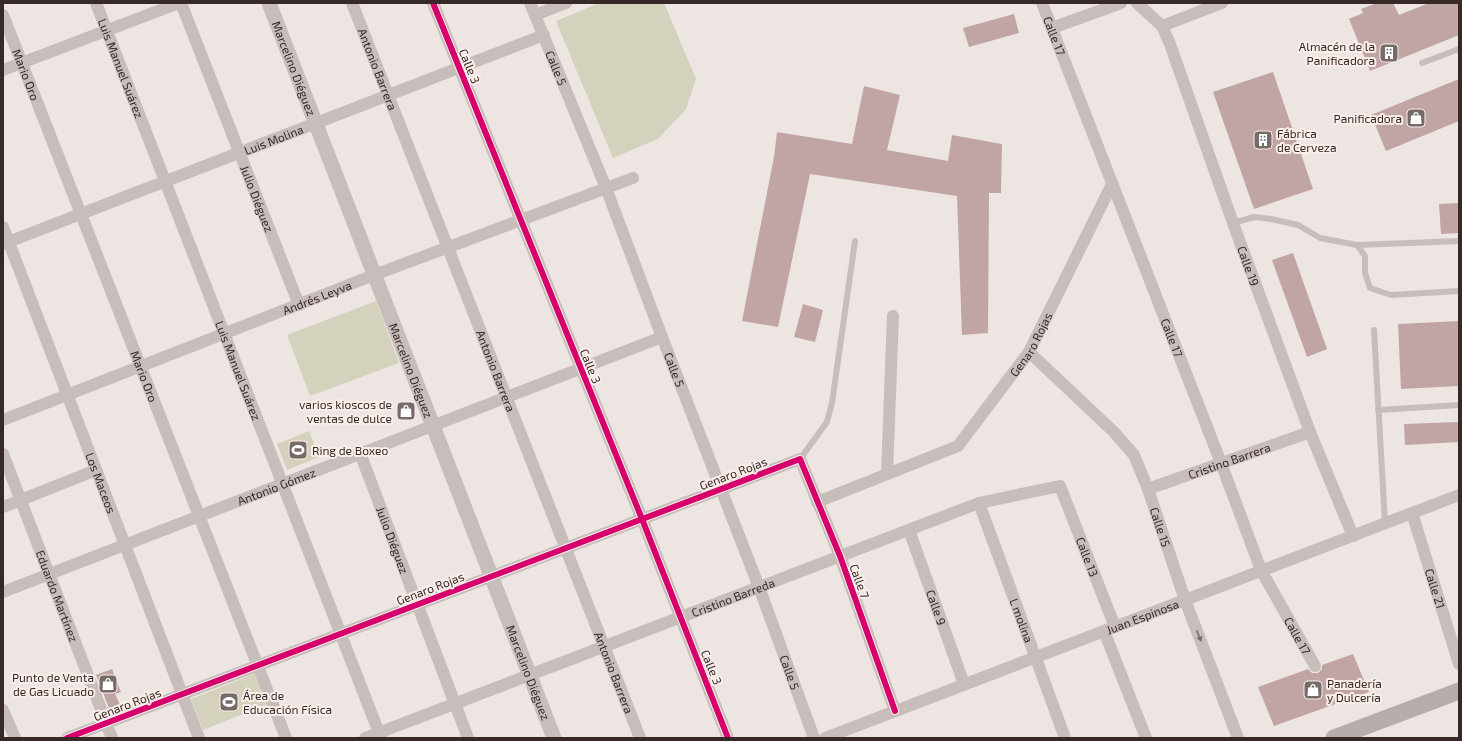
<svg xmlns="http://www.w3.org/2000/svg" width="1462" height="741" font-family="'Exo 2',sans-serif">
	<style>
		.green { fill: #d4d2bc }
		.building { fill: #c1a5a5 }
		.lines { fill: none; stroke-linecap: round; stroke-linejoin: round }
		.service { stroke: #c7bdbb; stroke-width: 6 }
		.minor { stroke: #c7bdbb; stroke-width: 12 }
		.tertiary { stroke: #c7bdbb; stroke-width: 15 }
		.secondary { stroke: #b7adab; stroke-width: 17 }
		.cycleway-casing { stroke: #faeeea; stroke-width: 8 }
		.cycleway { stroke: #d6006c; stroke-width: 6 }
		.oneway { fill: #786c6b }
		.labels { text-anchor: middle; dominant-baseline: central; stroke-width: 4; stroke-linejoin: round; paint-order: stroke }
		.street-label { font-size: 12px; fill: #382929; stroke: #faeeea }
		.poi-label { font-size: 12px; fill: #382929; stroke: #faeeea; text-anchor: end }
	</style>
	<rect width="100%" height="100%" fill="#ede5e2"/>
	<g class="green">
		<path d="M 599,3 L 664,3 L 696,79 L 686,109 L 658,139 L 613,158 L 556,21 Z"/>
		<path d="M 376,301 L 399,363 L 310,396 L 287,335 Z"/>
		<path d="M 309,431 L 319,457 L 287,470 L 277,444 Z"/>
		<path d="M 254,674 L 266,705 L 203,730 L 191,699 Z"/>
	</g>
	<g class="building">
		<path d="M 1377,3 L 1393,3 L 1399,15 L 1429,3 L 1459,3 L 1459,35 L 1370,71 L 1349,19 L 1363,13 L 1361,9 Z"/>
		<path d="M 1014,14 L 1019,33 L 969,47 L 963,28 Z"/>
		<path d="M 1273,72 L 1313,189 L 1254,209 L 1213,92 Z"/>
		<path d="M 1459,79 L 1459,121 L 1386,151 L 1371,115 Z"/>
		<path d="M 864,86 L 900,95 L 887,150 L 948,161 L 952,135 L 1002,144 L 1001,193 L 989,193 L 988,333 L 962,335 L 957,196 L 810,174 L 778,327 L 742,321 L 774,157 L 777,132 L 852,144 Z"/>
		<path d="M 1459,203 L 1459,233 L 1441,234 L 1439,204 Z"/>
		<path d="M 1293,253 L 1327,349 L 1307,357 L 1272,260 Z"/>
		<path d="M 803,304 L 823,310 L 815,342 L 794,337 Z"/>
		<path d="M 1459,321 L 1459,386 L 1401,389 L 1398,324 Z"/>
		<path d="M 1459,422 L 1459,442 L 1405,445 L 1404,424 Z"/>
		<path d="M 1353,654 L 1369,692 L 1274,726 L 1258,687 L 1308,669 L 1312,673 L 1318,673 L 1322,669 L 1322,665 Z"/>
		<path d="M 112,669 L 121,692 L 115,694 L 122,709 L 111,713 L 96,675 Z"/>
	</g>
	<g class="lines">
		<g class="service">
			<path d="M 1422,63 L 1459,49"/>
			<path d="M 1233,223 L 1254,217 L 1271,219 L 1298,225 L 1320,238 L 1357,245 L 1365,256 L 1365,273 L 1370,288 L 1391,295 L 1459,291"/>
			<path d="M 1357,245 L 1459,241"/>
			<path d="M 1374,330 L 1385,523"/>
			<path d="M 1378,410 L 1459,405"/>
			<path d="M 800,459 L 827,422 L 832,403 L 855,241"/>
		</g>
		<g class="minor">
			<path id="s1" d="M 96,3 L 381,738"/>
			<path id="s2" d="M 181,3 L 299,305"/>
			<path id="s3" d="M 352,3 L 640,738"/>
			<path d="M 433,3 L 642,519 L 728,738"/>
			<path id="s4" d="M 530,3 L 606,188 L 662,337 L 759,587 L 814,738"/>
			<path id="s5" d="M 1042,3 L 1221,463 L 1261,570 L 1315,666"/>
			<path id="s6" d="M 1137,3 L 1162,26 L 1170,44 L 1233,223 L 1310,432 L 1353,536"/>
			<path id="s7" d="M 3,15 L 286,738"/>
			<path d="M 535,15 L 566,3"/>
			<path d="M 1162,26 L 1222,3"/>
			<path d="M 1052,28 L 1121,3"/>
			<path d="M 3,70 L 179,3"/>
			<path id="s8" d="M 3,227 L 199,738"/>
			<path id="s9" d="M 3,244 L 544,35"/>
			<path id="s10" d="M 1029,352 L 1114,432 L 1134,455 L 1148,489 L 1185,600 L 1238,738"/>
			<path id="s11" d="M 3,420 L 374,275 L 633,178"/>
			<path id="s12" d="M 360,453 L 468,738"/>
			<path id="s13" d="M 3,454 L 112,738"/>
			<path d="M 887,474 L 893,316"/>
			<path id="s14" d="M 1148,489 L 1310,432"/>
			<path id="s15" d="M 817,502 L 958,446 L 1029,352 L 1112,184"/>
			<path id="s16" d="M 979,503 L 1065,738"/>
			<path d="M 3,507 L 96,470"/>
			<path id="s17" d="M 1412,513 L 1459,664"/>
			<path id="s18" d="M 909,530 L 964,684"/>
			<path id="s19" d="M 3,592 L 662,337"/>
			<path d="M 1104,631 L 1146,738"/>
			<path d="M 3,710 L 15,738"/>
			<path d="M 67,738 L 800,459 L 840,556 L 895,711"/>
			<path id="s20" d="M 365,738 L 979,503 L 1060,486 L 1115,627"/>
			<path id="s21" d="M 825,738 L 1459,495"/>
		</g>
		<path class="tertiary" id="s22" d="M 269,3 L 554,738"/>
		<path class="secondary" d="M 1334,738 L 1459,691"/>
		<g class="cycleway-casing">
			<g id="cycleway">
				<path d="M 433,3 L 642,519 L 728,738"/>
				<path d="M 67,738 L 800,459 L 840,556 L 895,711"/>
			</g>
		</g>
		<use href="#cycleway" class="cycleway"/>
	</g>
	<defs><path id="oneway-solid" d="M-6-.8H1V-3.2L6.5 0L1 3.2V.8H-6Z"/></defs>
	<use class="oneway" href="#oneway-solid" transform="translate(1199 636) rotate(69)"/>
	<defs>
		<g id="building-square" transform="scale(1)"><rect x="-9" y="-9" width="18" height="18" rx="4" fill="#776b6a" stroke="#faeeea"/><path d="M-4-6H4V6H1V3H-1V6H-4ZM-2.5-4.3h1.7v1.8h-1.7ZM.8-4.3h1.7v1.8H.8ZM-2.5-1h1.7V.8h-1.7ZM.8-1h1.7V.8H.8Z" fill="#fff"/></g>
		<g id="shop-square" transform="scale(1)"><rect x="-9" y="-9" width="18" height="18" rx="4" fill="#776b6a" stroke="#faeeea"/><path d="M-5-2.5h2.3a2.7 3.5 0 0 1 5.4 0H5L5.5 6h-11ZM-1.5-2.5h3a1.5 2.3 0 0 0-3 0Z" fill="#fff"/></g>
		<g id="stadium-square" transform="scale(1)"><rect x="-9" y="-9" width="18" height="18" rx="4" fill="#776b6a" stroke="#faeeea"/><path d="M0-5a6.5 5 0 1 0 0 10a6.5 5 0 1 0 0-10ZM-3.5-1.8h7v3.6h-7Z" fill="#fff"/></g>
	</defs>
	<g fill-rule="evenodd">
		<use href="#building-square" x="1389" y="53"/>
		<use href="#shop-square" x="1416" y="118"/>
		<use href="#building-square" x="1263" y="140"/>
		<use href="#shop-square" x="406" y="411"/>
		<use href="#stadium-square" x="298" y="450"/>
		<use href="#shop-square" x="108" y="684"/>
		<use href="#shop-square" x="1313" y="690"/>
		<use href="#stadium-square" x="229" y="702"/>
	</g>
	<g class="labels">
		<g class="street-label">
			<text stroke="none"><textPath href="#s5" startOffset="35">Calle 17</textPath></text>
			<text transform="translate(470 66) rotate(68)">Calle 3</text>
			<text stroke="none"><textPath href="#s1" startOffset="70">Luis Manuel Suárez</textPath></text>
			<text stroke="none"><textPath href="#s4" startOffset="70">Calle 5</textPath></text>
			<text stroke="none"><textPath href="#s22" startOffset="70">Marcelino Diéguez</textPath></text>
			<text stroke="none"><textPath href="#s3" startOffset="71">Antonio Barrera</textPath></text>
			<text stroke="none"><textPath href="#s7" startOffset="64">Mario Oro</textPath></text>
			<text stroke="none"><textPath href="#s9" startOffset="290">Luis Molina</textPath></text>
			<text stroke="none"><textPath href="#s2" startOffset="210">Julio Diéguez</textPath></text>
			<text stroke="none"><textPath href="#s6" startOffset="289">Calle 19</textPath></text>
			<text stroke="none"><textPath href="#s11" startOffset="337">Andrés Leyva</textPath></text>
			<text stroke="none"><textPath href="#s5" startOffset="359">Calle 17</textPath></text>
			<text stroke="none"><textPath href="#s15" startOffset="277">Genaro Rojas</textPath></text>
			<text transform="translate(591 366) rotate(68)">Calle 3</text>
			<text stroke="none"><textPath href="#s4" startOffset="394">Calle 5</textPath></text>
			<text stroke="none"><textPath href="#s1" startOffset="394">Luis Manuel Suárez</textPath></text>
			<text stroke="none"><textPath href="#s22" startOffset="394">Marcelino Diéguez</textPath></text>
			<text stroke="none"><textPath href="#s3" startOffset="395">Antonio Barrera</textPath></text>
			<text stroke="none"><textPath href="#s7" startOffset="388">Mario Oro</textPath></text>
			<text stroke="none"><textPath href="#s14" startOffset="86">Cristino Barrera</textPath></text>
			<text transform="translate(733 473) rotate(-21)">Genaro Rojas</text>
			<text stroke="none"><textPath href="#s8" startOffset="274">Los Maceos</textPath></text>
			<text stroke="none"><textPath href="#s19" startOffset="293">Antonio Gómez</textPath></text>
			<text stroke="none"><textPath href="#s10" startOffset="224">Calle 15</textPath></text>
			<text stroke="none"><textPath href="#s12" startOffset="93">Julio Diéguez</textPath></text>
			<text stroke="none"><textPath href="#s20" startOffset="816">Calle 13</textPath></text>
			<text transform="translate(860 581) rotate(70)">Calle 7</text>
			<text transform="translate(430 588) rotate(-21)">Genaro Rojas</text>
			<text stroke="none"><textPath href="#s17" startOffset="79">Calle 21</textPath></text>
			<text stroke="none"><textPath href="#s13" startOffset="152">Eduardo Martínez</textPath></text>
			<text stroke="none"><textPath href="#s20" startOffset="394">Cristino Barreda</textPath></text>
			<text stroke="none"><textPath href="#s18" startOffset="82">Calle 9</textPath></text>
			<text stroke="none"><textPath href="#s21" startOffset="340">Juan Espinosa</textPath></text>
			<text stroke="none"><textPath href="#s16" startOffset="125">L molina</textPath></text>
			<text stroke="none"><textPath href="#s5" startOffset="683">Calle 17</textPath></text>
			<text transform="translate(712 667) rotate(68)">Calle 3</text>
			<text stroke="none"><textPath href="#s3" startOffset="719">Antonio Barrera</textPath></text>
			<text stroke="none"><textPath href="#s4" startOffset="718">Calle 5</textPath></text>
			<text stroke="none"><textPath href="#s22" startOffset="718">Marcelino Diéguez</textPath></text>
			<text transform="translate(127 704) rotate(-21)">Genaro Rojas</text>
		</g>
		<g class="poi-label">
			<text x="1375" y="46">Almacén de la<tspan x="1375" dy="14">Panificadora</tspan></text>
			<text x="1402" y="118">Panificadora</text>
			<text x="1277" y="133" text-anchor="start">Fábrica<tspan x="1277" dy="14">de Cerveza</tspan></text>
			<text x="392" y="404">varios kioscos de<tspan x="392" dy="14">ventas de dulce</tspan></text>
			<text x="312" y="450" text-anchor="start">Ring de Boxeo</text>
			<text x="94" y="677">Punto de Venta<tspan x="94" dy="14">de Gas Licuado</tspan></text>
			<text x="1327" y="683" text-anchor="start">Panadería<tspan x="1327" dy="14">y Dulcería</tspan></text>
			<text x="243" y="695" text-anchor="start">Área de<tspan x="243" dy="14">Educación Física</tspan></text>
		</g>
	</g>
	<rect width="1462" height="741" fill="none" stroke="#382929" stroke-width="8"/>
</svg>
